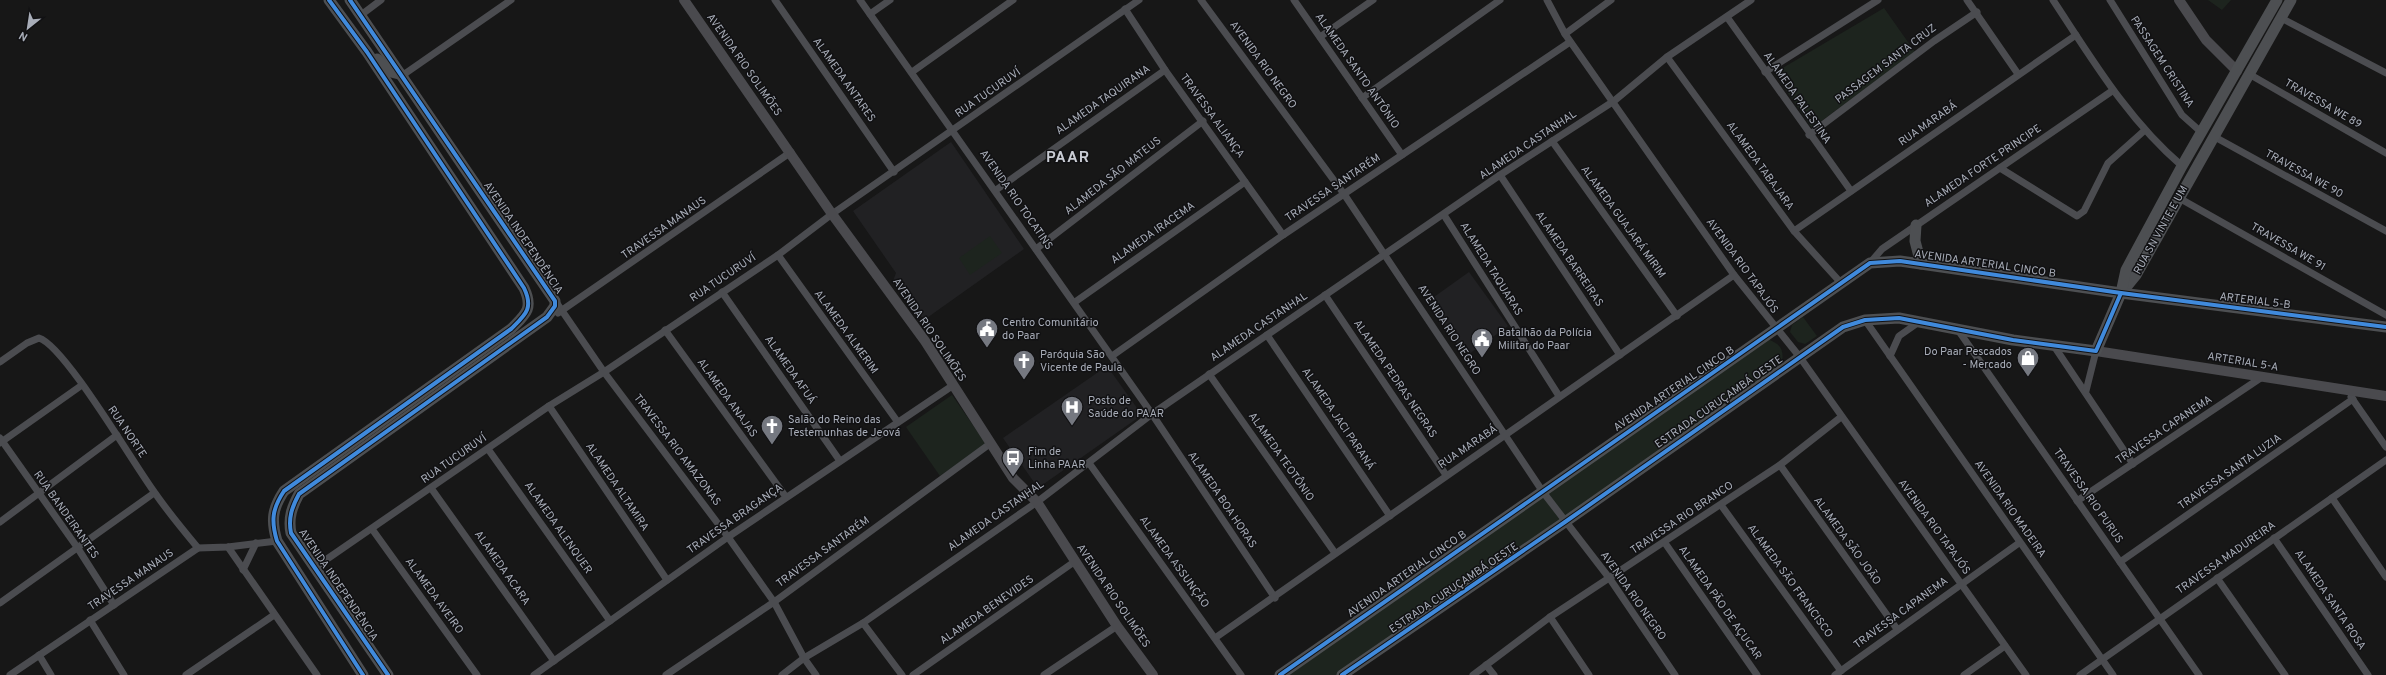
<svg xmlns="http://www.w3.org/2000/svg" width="2386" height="675" font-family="Overpass,sans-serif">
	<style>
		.built { fill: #212123 }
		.green { fill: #1d241e }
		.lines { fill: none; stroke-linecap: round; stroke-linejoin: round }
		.street { stroke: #4b4c50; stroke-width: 7 }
		.secondary { stroke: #4a4a4e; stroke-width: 10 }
		.primary { stroke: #4d4f52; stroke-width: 11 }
		.cycleway-casing { stroke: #111113; stroke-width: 6 }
		.cycleway { stroke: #408adc; stroke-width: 4 }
		.labels { text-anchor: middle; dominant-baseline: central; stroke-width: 3; stroke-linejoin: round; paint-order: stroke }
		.street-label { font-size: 11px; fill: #a8adb8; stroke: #111113 }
		.poi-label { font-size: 11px; fill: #a8adb8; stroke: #111113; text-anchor: start }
		.district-label { font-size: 15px; font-weight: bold; letter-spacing: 1px; fill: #c9ccd4; stroke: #111113 }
	</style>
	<rect width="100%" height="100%" fill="#171717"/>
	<g class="built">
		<path d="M 951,142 L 1024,249 L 924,320 L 893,281 L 896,273 L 853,211 Z"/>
		<path d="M 1469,272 L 1508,326 L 1466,356 L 1427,302 Z"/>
		<path d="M 1107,366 L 1142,415 L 1038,488 L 1003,438 Z"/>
	</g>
	<g class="green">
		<path d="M 2208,0 L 2231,0 L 2222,10 Z"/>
		<path d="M 1884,8 L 1915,52 L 1812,128 L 1774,73 Z"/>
		<path d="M 990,236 L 1002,253 L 970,275 L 959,258 Z"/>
		<path d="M 1803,317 L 1817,336 L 1805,344 L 1798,342 L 1790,332 L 1792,325 Z"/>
		<path d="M 1763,338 C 1782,343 1785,350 1781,368 L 1342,675 L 1280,675 Z"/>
		<path d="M 952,395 L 986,444 L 940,476 L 906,427 Z"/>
	</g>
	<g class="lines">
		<g class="street">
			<path d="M 775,0 L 894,172"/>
			<path d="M 860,0 L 1152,414 L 1275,598"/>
			<path d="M 1201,0 L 1344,194 L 1543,492 L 1610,579 L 1675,675"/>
			<path d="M 1294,0 L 1402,155"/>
			<path d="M 1547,0 L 1565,34 L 1734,275 L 1799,356 L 2026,675"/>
			<path d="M 1967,0 L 2018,74"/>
			<path d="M 2053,0 C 2092,59 2128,120 2182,166"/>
			<path d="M 2110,0 L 2182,115 L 2201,132"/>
			<path d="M 1125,9 L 1165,70 L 1283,235"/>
			<path d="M 870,14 L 890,0"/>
			<path d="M 361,15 L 381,0"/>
			<path d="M 1727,17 L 1851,191"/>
			<path d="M 2281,18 L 2386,73"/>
			<path d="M 1565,34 L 1611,0"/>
			<path d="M 1320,37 L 1373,0"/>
			<path d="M 1667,57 L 1794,231 L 1841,283"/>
			<path d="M 912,72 L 1013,0"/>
			<path d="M 1765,72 L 1878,0"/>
			<path d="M 2249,74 L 2386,153"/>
			<path d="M 403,75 L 511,0"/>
			<path d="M 1362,98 L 1500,0"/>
			<path d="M 1809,135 L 1934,41 L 1977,12"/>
			<path d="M 2213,136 L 2386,231"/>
			<path d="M 1552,141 L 1677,316"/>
			<path d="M 2000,168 L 2077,216 L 2084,211 L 2108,163 L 2145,130"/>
			<path d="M 1500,175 L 1620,355"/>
			<path d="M 996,190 L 1165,70"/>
			<path d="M 2179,198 L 2386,315"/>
			<path d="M 1444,215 L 1559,396"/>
			<path d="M 1794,231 L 2076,35"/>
			<path d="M 1036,249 L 1203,121"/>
			<path d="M 778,255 L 897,421"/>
			<path d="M 1870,263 L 1882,249 L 2112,91"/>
			<path d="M 722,292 L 840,461"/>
			<path d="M 1325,295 L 1446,475"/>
			<path d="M 556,302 L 604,372 L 728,537 L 774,602 L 804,658 L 816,675"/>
			<path d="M 1075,302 L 1245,182"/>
			<path d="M 558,313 L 791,152"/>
			<path d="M 1865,320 L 2113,675"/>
			<path d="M 665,330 L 786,497"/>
			<path d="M 1958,330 L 2199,675"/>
			<path d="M 1267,335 L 1390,516"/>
			<path d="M 2054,346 L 2133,464"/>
			<path d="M 1112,356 L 1283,235 L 1570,42"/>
			<path d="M 1890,356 L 1899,336 L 1919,322"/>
			<path d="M 0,362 L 27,343 L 39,338 C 65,346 134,465 155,493 C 168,512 183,530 198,548"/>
			<path d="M 1209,374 L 1335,553"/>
			<path d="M 2086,391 L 2096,351"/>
			<path d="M 2351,397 L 2386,447"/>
			<path d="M 549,406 L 667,580"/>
			<path d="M 0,438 L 77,547 L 114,605"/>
			<path d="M 0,443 L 82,385"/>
			<path d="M 488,449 L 610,621"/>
			<path d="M 1089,463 L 1241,675"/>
			<path d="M 1780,465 L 1897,629"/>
			<path d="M 431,488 L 554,661"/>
			<path d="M 2332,498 L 2386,577"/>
			<path d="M 2077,501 L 2262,377"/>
			<path d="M 1721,505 L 1841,671"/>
			<path d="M 0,522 L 117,435"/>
			<path d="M 372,529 L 477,675"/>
			<path d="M 2274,538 L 2368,675"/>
			<path d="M 1665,543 L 1757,675"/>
			<path d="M 228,547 L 317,675"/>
			<path d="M 2120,562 L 2353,399"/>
			<path d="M 314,568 L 549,406 L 604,372 L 778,255 L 832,214 L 1139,0"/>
			<path d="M 243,570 L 256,543"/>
			<path d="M 2217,578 L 2285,675"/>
			<path d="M 0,603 L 154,493"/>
			<path d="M 1550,617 L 1589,675"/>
			<path d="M 90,620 L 124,675"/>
			<path d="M 863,623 L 902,675"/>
			<path d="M 1215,638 L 1734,275"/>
			<path d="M 39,655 L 51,675"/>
			<path d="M 1486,665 L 1494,675"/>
			<path d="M 10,675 L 198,548 L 228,547 L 277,541"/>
			<path d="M 186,675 L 274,615"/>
			<path d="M 534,675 L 728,537 L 952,386"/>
			<path d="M 666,675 L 774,602 L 991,443"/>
			<path d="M 782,675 L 804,658 L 863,623 L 1037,502 L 1152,414 L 1500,175 L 1614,101 L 1667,57 L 1751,0"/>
			<path d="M 913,675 L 1074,562"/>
			<path d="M 1044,675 L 1117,626"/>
			<path d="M 1473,675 L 1550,617 L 1780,465 L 1841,417"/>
			<path d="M 1835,675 L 2019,543"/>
			<path d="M 1964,675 L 2005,646"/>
			<path d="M 2080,675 L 2386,460"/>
		</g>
		<g class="secondary">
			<path d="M 684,0 L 832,214 L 925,341 L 1013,478 L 1037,502 L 1117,626 L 1153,675"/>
			<path d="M 2179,0 L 2206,40 L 2237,71"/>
			<path d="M 2096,351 L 2386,396"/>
		</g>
		<g class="primary">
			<path d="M 329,0 L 367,52 L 524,288 C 534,309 525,315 511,329 L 284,491 C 272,509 271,521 277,541 L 363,675"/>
			<path d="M 350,0 L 555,301 L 555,306 L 547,317 L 299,494 C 292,507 288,518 291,533 L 388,675"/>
			<path d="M 377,59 L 391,72 L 403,75"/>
			<path d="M 1916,225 L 1915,241 L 1921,264"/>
			<path d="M 2123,291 L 2136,275 L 2291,0"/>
			<path d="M 1280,675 L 1870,263 L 1900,261 L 2121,293 L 2386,327"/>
			<path d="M 1342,675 L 1565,522 L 1843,327 L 1865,320 L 1899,318 L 2013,340 L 2096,351 L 2121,293 L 2126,270 L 2182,166 L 2277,0"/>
		</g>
		<g class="cycleway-casing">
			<g id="cycleway">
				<path d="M 329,0 L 367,52 L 524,288 C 534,309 525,315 511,329 L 284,491 C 272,509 271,521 277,541 L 363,675"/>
				<path d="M 350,0 L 555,301 L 555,306 L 547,317 L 299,494 C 292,507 288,518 291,533 L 388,675"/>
				<path d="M 1280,675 L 1870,263 L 1900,261 L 2121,293 L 2386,327"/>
				<path d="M 1342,675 L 1565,522 L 1843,327 L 1865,320 L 1899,318 L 2013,340 L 2096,351 L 2121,293"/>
			</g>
		</g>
		<use href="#cycleway" class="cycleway"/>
	</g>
	<defs>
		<g id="civic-pin" transform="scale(1.15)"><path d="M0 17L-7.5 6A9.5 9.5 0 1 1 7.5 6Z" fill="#757880" stroke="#111113"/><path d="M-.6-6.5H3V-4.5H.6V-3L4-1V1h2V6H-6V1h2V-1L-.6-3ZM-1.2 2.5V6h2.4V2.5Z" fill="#fff"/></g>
		<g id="shop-pin" transform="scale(1.15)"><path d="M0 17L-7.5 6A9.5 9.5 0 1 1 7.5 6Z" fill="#757880" stroke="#111113"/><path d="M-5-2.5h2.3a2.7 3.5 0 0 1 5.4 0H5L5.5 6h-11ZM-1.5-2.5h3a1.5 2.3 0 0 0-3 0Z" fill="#fff"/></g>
		<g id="church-pin" transform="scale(1.15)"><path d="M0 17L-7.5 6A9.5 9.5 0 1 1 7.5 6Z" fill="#757880" stroke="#111113"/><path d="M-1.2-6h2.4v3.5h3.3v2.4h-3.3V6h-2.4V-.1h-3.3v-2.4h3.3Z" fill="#fff"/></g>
		<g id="hospital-pin" transform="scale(1.15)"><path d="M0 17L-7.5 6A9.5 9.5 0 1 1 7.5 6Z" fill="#757880" stroke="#111113"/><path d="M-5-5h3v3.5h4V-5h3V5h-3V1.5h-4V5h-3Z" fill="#fff"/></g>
		<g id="bus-pin" transform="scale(1.15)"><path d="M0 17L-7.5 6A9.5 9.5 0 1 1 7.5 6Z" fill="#757880" stroke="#111113"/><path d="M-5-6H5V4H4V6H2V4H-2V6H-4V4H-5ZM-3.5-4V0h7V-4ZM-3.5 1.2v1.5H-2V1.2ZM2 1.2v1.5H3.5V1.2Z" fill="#fff"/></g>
	</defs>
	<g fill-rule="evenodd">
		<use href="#civic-pin" x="987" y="329"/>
		<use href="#civic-pin" x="1482" y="339"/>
		<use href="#shop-pin" x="2028" y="358"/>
		<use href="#church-pin" x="1024" y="361"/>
		<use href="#hospital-pin" x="1072" y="407"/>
		<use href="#church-pin" x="772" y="426"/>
		<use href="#bus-pin" x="1013" y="458"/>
	</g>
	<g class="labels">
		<g class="street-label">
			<text transform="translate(2162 62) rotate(57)">PASSAGEM CRISTINA</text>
			<text transform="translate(1886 64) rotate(-37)">PASSAGEM SANTA CRUZ</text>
			<text transform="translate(744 65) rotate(55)">AVENIDA RIO SOLIMÕES</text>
			<text transform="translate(1263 65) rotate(54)">AVENIDA RIO NEGRO</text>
			<text transform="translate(1357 71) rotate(55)">ALAMEDA SANTO ANTÔNIO</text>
			<text transform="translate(844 80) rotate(55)">ALAMEDA ANTARES</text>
			<text transform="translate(988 93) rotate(-35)">RUA TUCURUVÍ</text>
			<text transform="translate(1797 98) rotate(55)">ALAMEDA PALESTINA</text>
			<text transform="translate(1103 100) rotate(-35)">ALAMEDA TAQUIRANA</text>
			<text transform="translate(2323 104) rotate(30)">TRAVESSA WE 89</text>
			<text transform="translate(1212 116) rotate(54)">TRAVESSA ALIANÇA</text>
			<text transform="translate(1928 124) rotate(-35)">RUA MARABÁ</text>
			<text transform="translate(1528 145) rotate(-34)">ALAMEDA CASTANHAL</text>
			<text transform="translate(1760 166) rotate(54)">ALAMEDA TABAJARA</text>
			<text transform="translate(1983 166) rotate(-34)">ALAMEDA FORTE PRINCIPE</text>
			<text transform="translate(2304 174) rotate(29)">TRAVESSA WE 90</text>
			<text transform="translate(1113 176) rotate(-38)">ALAMEDA SÃO MATEUS</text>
			<text transform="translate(1333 188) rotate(-34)">TRAVESSA SANTARÉM</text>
			<text transform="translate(1016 200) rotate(55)">AVENIDA RIO TOCATINS</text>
			<text transform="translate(1623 222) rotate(54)">ALAMEDA GUAJARÁ MIRIM</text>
			<text transform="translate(664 228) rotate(-35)">TRAVESSA MANAUS</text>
			<text transform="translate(2161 230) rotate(-61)">RUA SN VINTE E UM</text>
			<text transform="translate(1153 233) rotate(-35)">ALAMEDA IRACEMA</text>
			<text transform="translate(523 238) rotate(56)">AVENIDA INDEPENDÊNCIA</text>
			<text transform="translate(2288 247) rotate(30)">TRAVESSA WE 91</text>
			<text transform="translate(1569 259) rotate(56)">ALAMEDA BARREIRAS</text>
			<text transform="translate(1985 264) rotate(8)">AVENIDA ARTERIAL CINCO B</text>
			<text transform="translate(1742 266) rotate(54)">AVENIDA RIO TAPAJÓS</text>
			<text transform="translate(1491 269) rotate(58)">ALAMEDA TAQUARAS</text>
			<text transform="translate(723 278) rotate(-34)">RUA TUCURUVÍ</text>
			<text transform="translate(2255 301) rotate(7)">ARTERIAL 5-B</text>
			<text transform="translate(1259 327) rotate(-34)">ALAMEDA CASTANHAL</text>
			<text transform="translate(929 330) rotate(56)">AVENIDA RIO SOLIMÕES</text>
			<text transform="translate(1449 330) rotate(57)">AVENIDA RIO NEGRO</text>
			<text transform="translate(846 332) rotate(54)">ALAMEDA ALMERIM</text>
			<text transform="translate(2243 362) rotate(9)">ARTERIAL 5-A</text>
			<text transform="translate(790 370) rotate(55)">ALAMEDA AFUÁ</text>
			<text transform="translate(1395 379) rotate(56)">ALAMEDA PEDRAS NEGRAS</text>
			<text transform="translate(1674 389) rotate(-34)">AVENIDA ARTERIAL CINCO B</text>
			<text transform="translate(727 398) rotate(54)">ALAMEDA ANAJAS</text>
			<text transform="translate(1719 402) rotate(-35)">ESTRADA CURUÇAMBÁ OESTE</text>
			<text transform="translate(1338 419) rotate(56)">ALAMEDA JACI PARANÁ</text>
			<text transform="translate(2164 430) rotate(-34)">TRAVESSA CAPANEMA</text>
			<text transform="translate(127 432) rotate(56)">RUA NORTE</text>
			<text transform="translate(1468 447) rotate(-34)">RUA MARABÁ</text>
			<text transform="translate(677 450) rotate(53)">TRAVESSA RIO AMAZONAS</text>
			<text transform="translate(1281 457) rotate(55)">ALAMEDA TEOTÔNIO</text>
			<text transform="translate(454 459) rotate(-35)">RUA TUCURUVÍ</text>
			<text transform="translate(2230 472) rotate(-35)">TRAVESSA SANTA LUZIA</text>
			<text transform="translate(617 487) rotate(56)">ALAMEDA ALTAMIRA</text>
			<text transform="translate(2088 496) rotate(55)">TRAVESSA RIO PURUS</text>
			<text transform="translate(1222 500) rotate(56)">ALAMEDA BOA HORAS</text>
			<text transform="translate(2010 509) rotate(55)">AVENIDA RIO MADEIRA</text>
			<text transform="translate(66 515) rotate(55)">RUA BANDEIRANTES</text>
			<text transform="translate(996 516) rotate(-35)">ALAMEDA CASTANHAL</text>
			<text transform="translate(1682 518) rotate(-34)">TRAVESSA RIO BRANCO</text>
			<text transform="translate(735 519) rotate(-35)">TRAVESSA BRAGANÇA</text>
			<text transform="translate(1934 527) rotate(54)">AVENIDA RIO TAPAJÓS</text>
			<text transform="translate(558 528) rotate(55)">ALAMEDA ALENQUER</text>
			<text transform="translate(1847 541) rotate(54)">ALAMEDA SÃO JOÃO</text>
			<text transform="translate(823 552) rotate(-36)">TRAVESSA SANTARÉM</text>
			<text transform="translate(2226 558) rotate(-35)">TRAVESSA MADUREIRA</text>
			<text transform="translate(1174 562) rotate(54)">ALAMEDA ASSUNÇÃO</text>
			<text transform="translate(502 568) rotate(55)">ALAMEDA ACARA</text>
			<text transform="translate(1407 574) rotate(-35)">AVENIDA ARTERIAL CINCO B</text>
			<text transform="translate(131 580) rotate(-34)">TRAVESSA MANAUS</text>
			<text transform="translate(1790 581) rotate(54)">ALAMEDA SÃO FRANCISCO</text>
			<text transform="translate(338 585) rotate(56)">AVENIDA INDEPENDÊNCIA</text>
			<text transform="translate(1454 588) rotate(-34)">ESTRADA CURUÇAMBÁ OESTE</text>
			<text transform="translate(434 596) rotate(54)">ALAMEDA AVEIRO</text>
			<text transform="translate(1113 596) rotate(56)">AVENIDA RIO SOLIMÕES</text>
			<text transform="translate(1633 596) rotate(55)">AVENIDA RIO NEGRO</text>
			<text transform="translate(2330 600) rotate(56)">ALAMEDA SANTA ROSA</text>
			<text transform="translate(1720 603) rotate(55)">ALAMEDA PÃO DE AÇUCAR</text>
			<text transform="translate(987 610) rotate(-35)">ALAMEDA BENEVIDES</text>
			<text transform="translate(1901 613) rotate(-36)">TRAVESSA CAPANEMA</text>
		</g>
		<g class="poi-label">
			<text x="1002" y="323">Centro Comunitário<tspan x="1002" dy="13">do Paar</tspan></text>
			<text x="1498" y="333">Batalhão da Polícia<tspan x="1498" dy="13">Militar do Paar</tspan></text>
			<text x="2012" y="352" text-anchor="end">Do Paar Pescados<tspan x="2012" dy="13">- Mercado</tspan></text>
			<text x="1040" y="355">Paróquia São<tspan x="1040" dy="13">Vicente de Paula</tspan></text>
			<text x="1088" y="401">Posto de<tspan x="1088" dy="13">Saúde do PAAR</tspan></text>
			<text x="788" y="420">Salão do Reino das<tspan x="788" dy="13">Testemunhas de Jeová</tspan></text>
			<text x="1028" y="452">Fim de<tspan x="1028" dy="13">Linha PAAR</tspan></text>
		</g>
		<g class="district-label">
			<text x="1068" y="158">PAAR</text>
		</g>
	</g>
	<g transform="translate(28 28) rotate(210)" stroke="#111113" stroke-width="3" paint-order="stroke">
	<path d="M0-3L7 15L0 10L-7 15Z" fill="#a8adb8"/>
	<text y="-6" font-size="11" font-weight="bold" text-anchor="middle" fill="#a8adb8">N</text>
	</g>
</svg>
